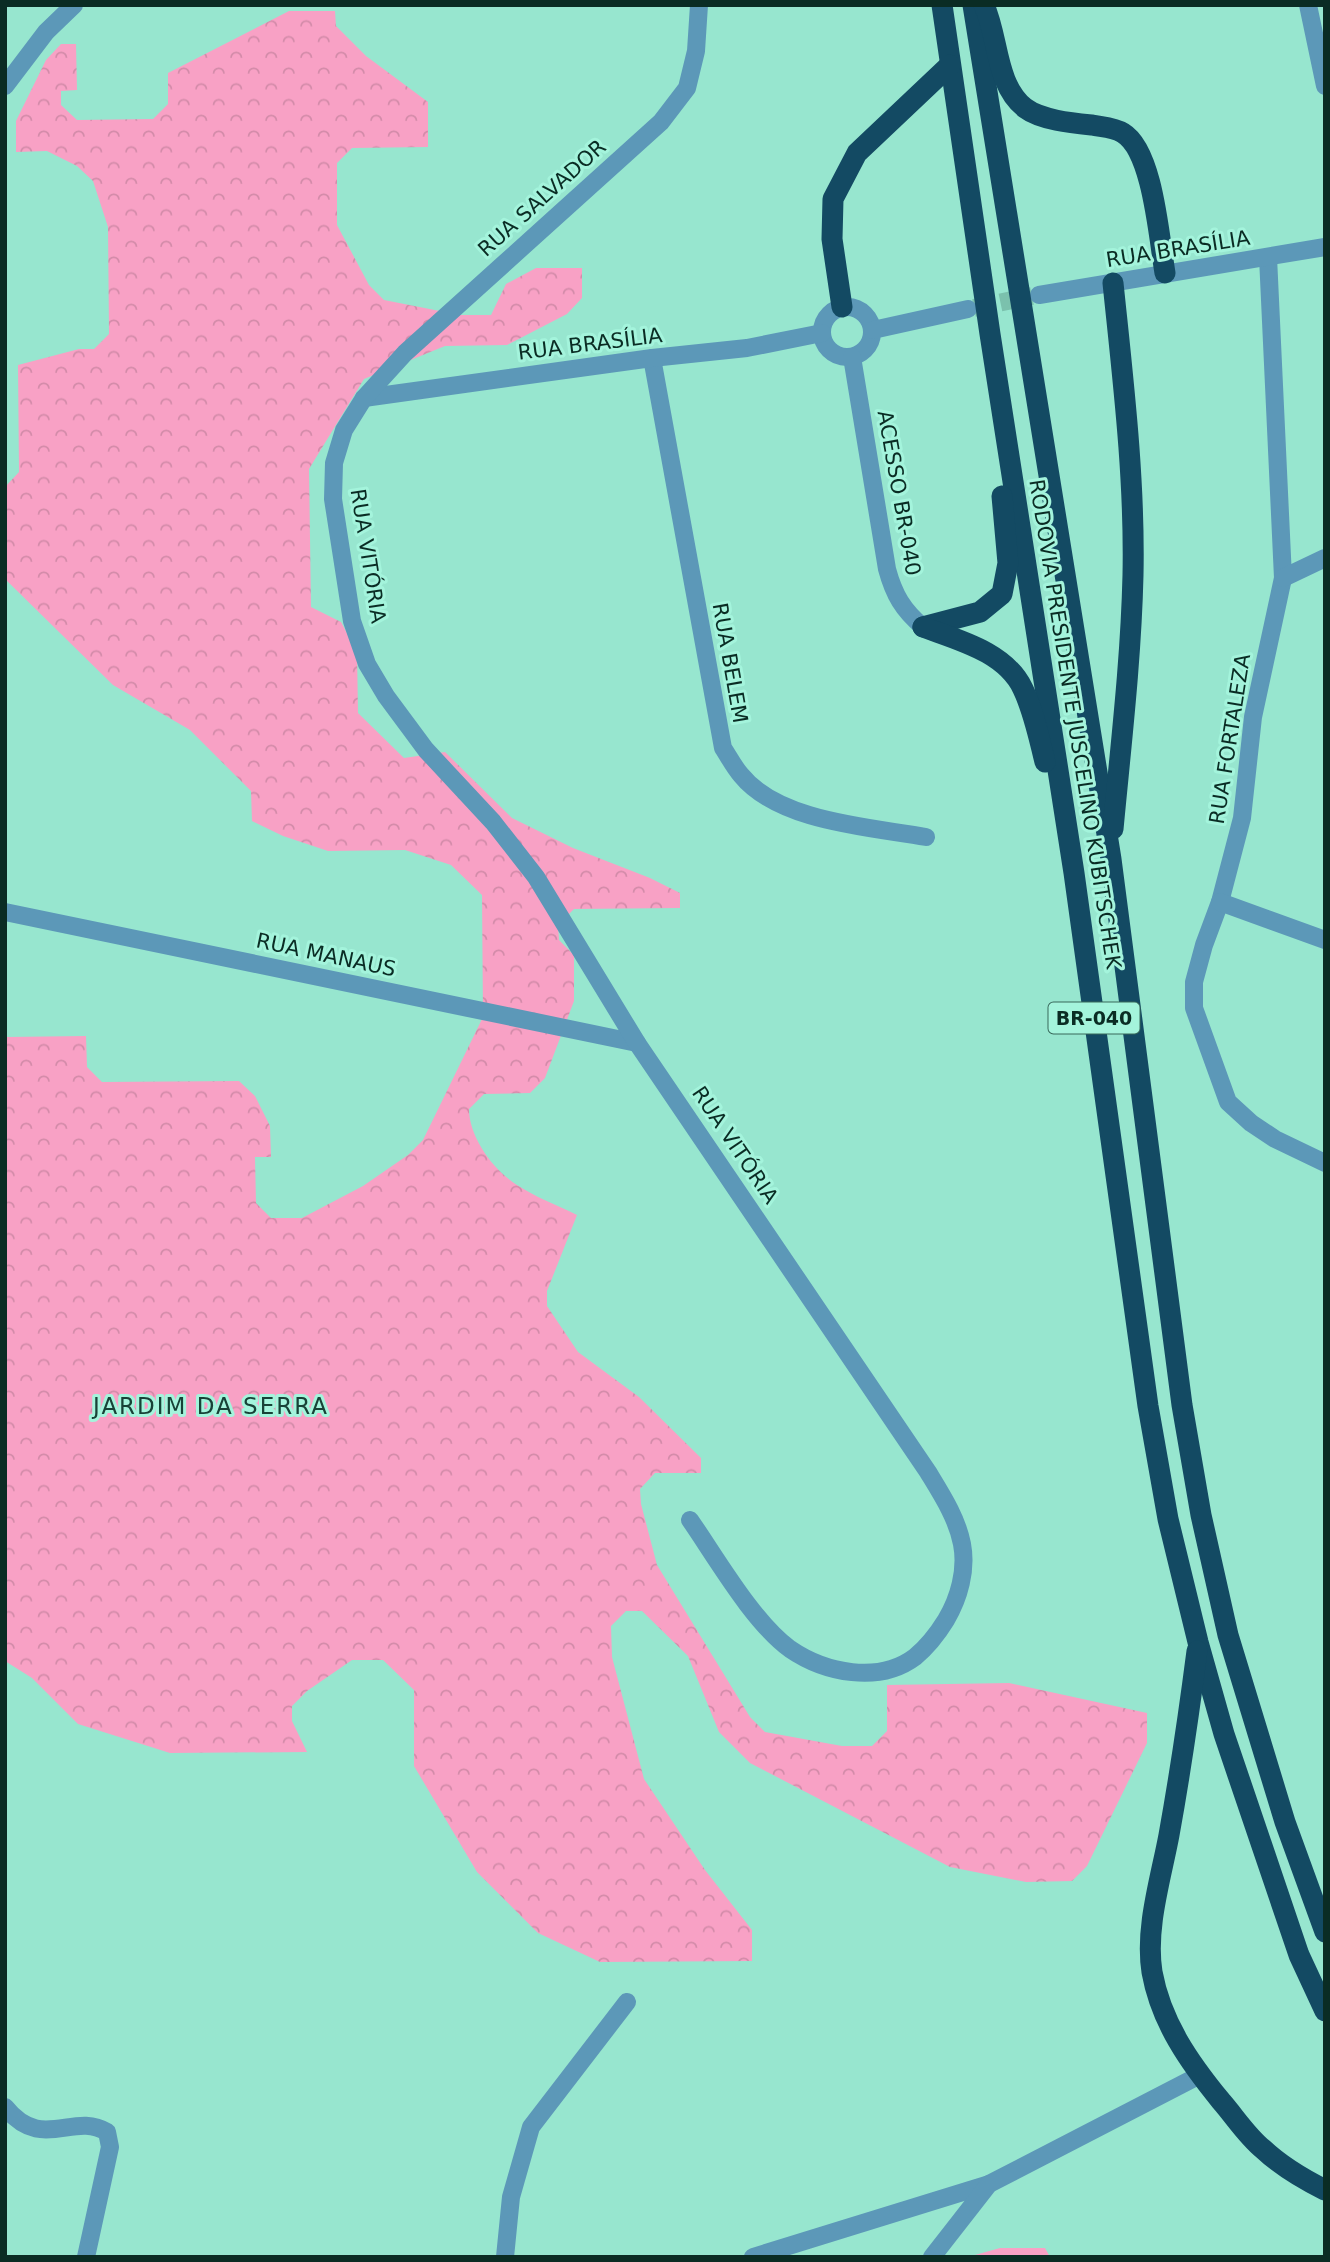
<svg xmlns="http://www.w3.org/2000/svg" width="1330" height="2262" font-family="'DejaVu Sans',sans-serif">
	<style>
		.forest { fill: url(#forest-crowns) }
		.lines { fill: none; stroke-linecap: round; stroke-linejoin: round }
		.minor-tunnel { stroke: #7bc1ad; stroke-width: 18; stroke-dasharray: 18 9; stroke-linecap: butt }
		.minor { stroke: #5c98b8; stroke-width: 18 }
		.highway { stroke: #134a63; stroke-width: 21 }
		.labels { text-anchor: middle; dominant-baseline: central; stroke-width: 6; stroke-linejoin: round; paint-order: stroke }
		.shield { fill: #a4f4dc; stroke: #38685b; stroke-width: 2 }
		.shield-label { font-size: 19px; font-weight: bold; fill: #0a2c24 }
		.street-label { font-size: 21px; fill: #0a2c24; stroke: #a4f4dc }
		.neighbourhood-label { font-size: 23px; letter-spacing: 2px; fill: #184237; stroke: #a4f4dc }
	</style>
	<defs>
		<pattern id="forest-crowns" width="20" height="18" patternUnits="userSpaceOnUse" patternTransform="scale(1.75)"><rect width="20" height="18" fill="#f8a1c5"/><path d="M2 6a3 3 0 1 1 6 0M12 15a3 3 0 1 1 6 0" fill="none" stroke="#d38ba9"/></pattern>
	</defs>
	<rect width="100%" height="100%" fill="#97e6cf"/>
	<g class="forest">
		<path d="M 289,11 L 335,11 L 336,26 L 366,56 L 428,102 L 428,147 L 352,148 L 337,163 L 337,225 L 369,285 L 384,300 L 460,315 L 491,315 L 506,284 L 536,268 L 582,268 L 582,298 L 567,314 L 507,345 L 445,346 L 364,379 L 309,469 L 311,607 L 341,622 L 357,652 L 358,713 L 404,758 L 445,752 L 512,818 L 573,848 L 650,878 L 680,893 L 680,908 L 574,909 L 558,925 L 559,940 L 574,955 L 574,1001 L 545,1078 L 530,1093 L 484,1094 L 469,1109 C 469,1137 493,1170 517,1185 C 535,1197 557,1205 577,1215 L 547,1291 L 547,1306 L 578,1352 L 639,1397 L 701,1458 L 701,1473 L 655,1473 L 640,1489 L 641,1504 L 657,1565 L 750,1717 L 765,1732 L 842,1746 L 872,1746 L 887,1731 L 887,1685 L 1009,1683 L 1147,1713 L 1147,1743 L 1087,1866 L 1072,1881 L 1026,1882 L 950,1867 L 750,1763 L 719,1732 L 688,1656 L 642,1611 L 626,1611 L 611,1626 L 612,1657 L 644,1779 L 705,1870 L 752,1930 L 752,1961 L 600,1962 L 538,1933 L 477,1872 L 414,1766 L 414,1690 L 383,1660 L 352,1660 L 307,1691 L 292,1706 L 292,1721 L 307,1752 L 170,1753 L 78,1724 L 32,1678 L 5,1661 L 5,1037 L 86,1036 L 87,1067 L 102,1082 L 239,1081 L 255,1096 L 270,1126 L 271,1157 L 255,1157 L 256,1203 L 271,1218 L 302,1218 L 363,1186 L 408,1155 L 423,1140 L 483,1017 L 482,895 L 451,865 L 405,850 L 328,851 L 283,836 L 252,821 L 251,791 L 190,730 L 113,685 L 5,579 L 5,487 L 19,472 L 18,365 L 79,349 L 94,349 L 109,334 L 108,227 L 93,181 L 77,166 L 47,151 L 16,152 L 16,121 L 46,60 L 61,44 L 76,44 L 77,90 L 61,91 L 61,105 L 77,120 L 153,119 L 168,104 L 168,73 Z"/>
		<path d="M 1000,2248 L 1045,2248 L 1050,2257 L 968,2257 Z"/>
	</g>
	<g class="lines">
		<path class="minor-tunnel" d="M 974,308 L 1032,296"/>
		<g class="minor">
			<path d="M 1308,5 L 1325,86"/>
			<path d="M 5,86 L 46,32 L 74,5"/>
			<path d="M 1268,257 L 1283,578 L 1253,717 L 1242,818 L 1220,902 L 1204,945 L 1194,982 L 1194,1008 L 1228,1102 L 1251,1123 L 1275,1139 L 1325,1163"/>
			<path d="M 1039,295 L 1325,247"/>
			<circle cx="847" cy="332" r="25"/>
			<path d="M 873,330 L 968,309"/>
			<path d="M 852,357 L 887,569 C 894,595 903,610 923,627"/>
			<path d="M 652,358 L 723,748 C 729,757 734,767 741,775 C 779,822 870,827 926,837"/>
			<path d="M 364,398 L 652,358 L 747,348 L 822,333"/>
			<path d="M 1283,578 L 1325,558"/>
			<path d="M 1220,902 L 1325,940"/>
			<path d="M 5,912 L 637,1043"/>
			<path d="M 690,1520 C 717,1559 753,1622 790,1649 C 825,1673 879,1684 915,1657 C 927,1647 938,1633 946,1620 C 959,1598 967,1570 962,1544 C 957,1518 942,1495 928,1472 L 637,1043 L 536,877 L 493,822 L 426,750 L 386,696 L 367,664 L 352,621 L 333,499 L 334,463 L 344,430 L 364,398 L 405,353 L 661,122 L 687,88 L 696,51 L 699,5"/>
			<path d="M 5,2107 C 42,2153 73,2111 107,2132 L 110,2147 L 86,2257"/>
			<path d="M 505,2257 L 511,2197 L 531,2127 L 627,2002"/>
			<path d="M 753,2257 L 989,2184"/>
			<path d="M 932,2257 L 989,2184 L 1200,2075"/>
		</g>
		<g class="highway">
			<path d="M 942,5 L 990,334 L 1074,873 L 1148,1406 L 1168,1519 L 1198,1642 L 1224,1734 L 1299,1955 L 1325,2011"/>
			<path d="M 973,5 L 1111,859 L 1182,1405 L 1201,1515 L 1228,1635 L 1285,1822 L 1325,1932"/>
			<path d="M 984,5 C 999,38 995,84 1025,108 C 1041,120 1072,123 1092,125 C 1102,127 1114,127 1123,133 C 1153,151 1159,238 1165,273"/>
			<path d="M 1113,283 C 1123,380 1135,478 1133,575 C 1131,660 1121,744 1113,829"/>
			<path d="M 842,307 L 832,239 L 833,199 L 857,153 L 950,65"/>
			<path d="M 923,627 L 980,612 L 1002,594 L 1008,563 L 1002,496"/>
			<path d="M 923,627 C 958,640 1006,652 1023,689 C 1034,712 1039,738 1045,762"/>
			<path d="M 1197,1651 C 1189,1713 1180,1774 1169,1835 C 1161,1878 1145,1928 1152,1972 C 1161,2022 1189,2062 1221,2101 C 1235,2117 1247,2136 1263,2149 C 1281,2166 1303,2179 1325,2190"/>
		</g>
	</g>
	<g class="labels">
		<rect class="shield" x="1048.5" y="1002.5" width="91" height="31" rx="5"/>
		<g class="shield-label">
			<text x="1094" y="1018">BR-040</text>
		</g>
		<g class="street-label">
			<text transform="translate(542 198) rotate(-42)">RUA SALVADOR</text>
			<text transform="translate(1178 249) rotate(-9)">RUA BRASÍLIA</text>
			<text transform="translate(590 344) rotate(-7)">RUA BRASÍLIA</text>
			<text transform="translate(899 493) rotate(80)">ACESSO BR-040</text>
			<text transform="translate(368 556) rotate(81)">RUA VITÓRIA</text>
			<text transform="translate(730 663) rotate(80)">RUA BELEM</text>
			<text transform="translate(1075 724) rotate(81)">RODOVIA PRESIDENTE JUSCELINO KUBITSCHEK</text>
			<text transform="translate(1230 739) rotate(-81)">RUA FORTALEZA</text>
			<text transform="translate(326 955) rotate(12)">RUA MANAUS</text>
			<text transform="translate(735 1145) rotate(56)">RUA VITÓRIA</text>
		</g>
		<g class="neighbourhood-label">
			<text x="211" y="1406">JARDIM DA SERRA</text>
		</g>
	</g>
	<rect width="1330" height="2262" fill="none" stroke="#0a2c24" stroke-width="14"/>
</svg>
